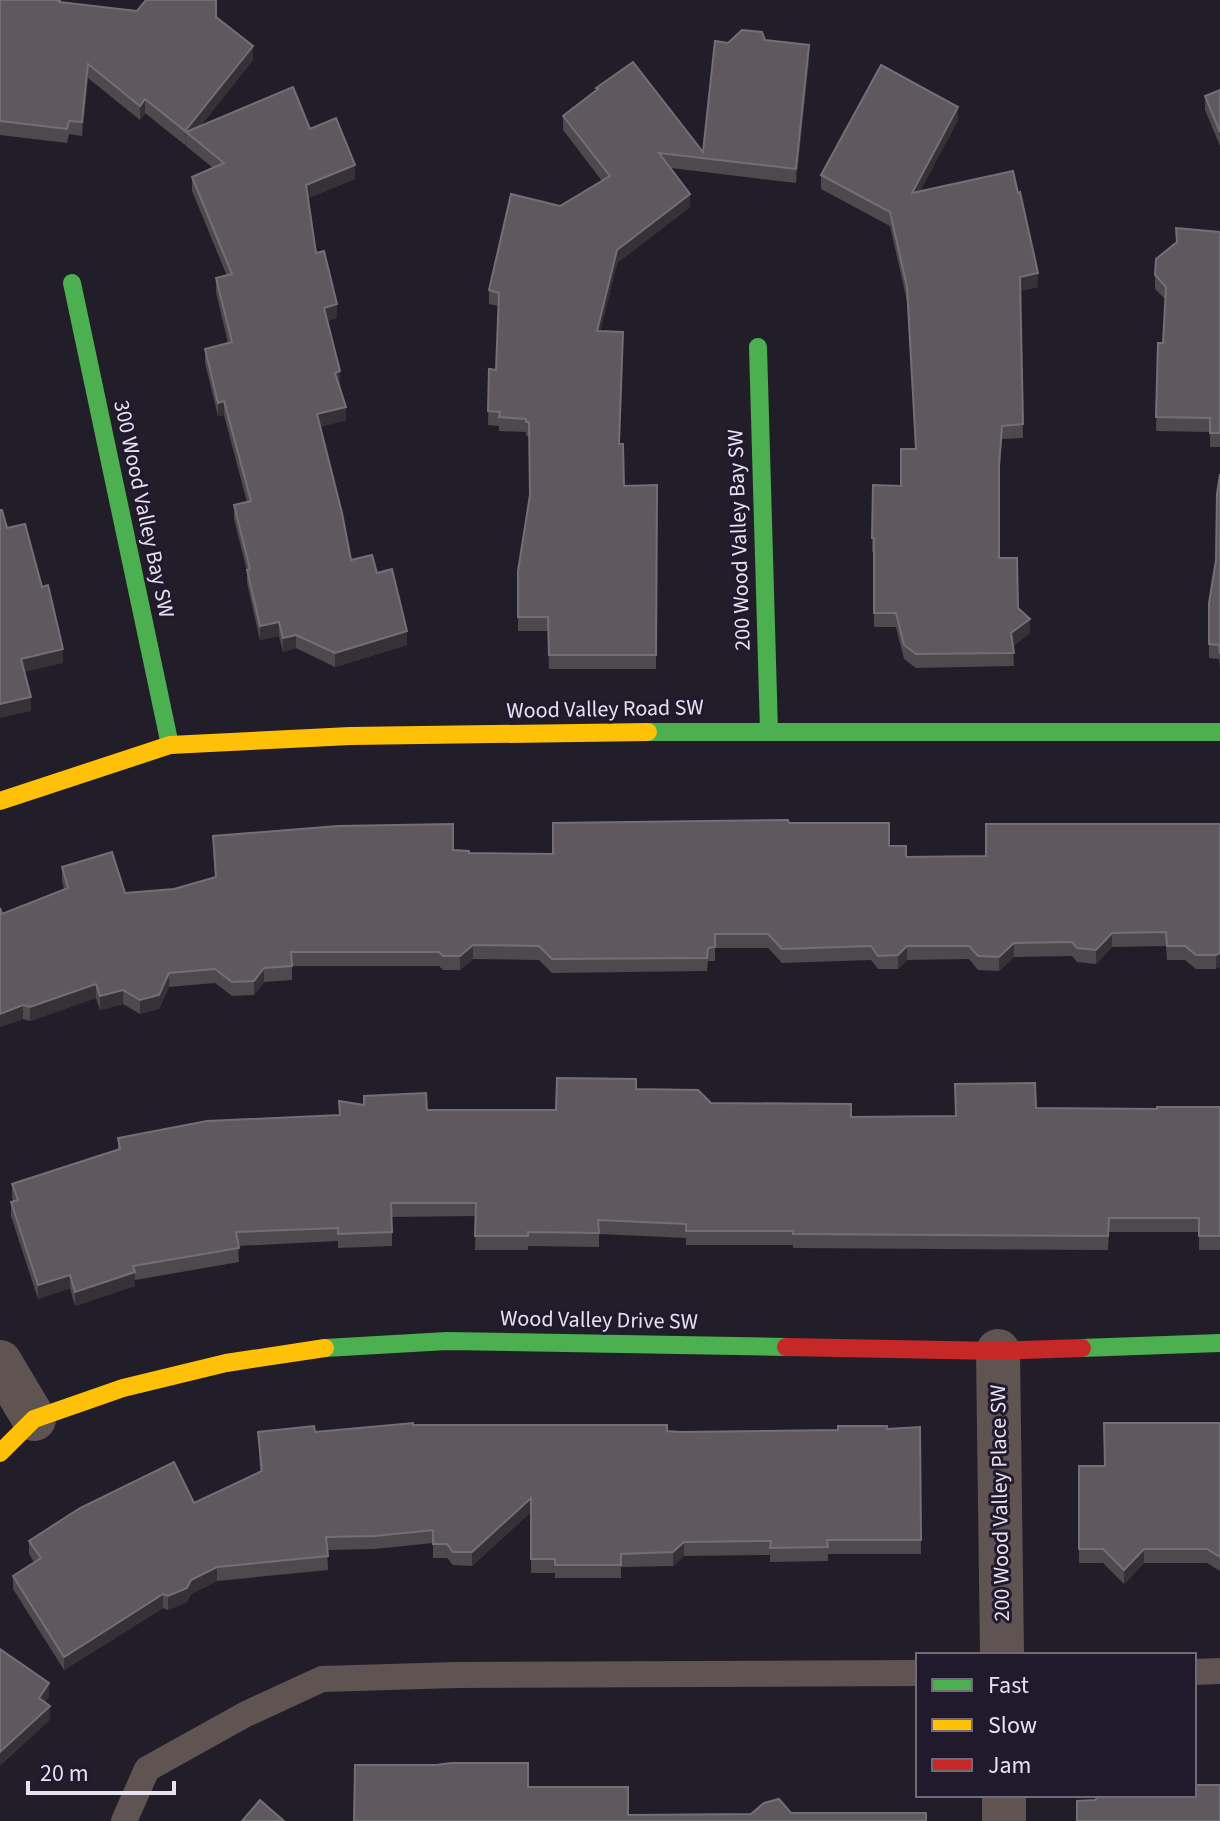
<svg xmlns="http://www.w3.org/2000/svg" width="1220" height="1821" font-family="'Source Sans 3',sans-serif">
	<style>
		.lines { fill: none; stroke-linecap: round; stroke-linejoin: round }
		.lane { stroke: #605452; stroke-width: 26 }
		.street { stroke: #605452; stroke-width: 44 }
		.fast { stroke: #4caf50; stroke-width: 18 }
		.slow { stroke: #ffc107; stroke-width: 18 }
		.jam { stroke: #c62828; stroke-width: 18 }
		.wall { fill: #4e494d }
		.shaded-wall { fill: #363137 }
		.building { fill: #5f595f; stroke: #746e76; stroke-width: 2 }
		.labels { text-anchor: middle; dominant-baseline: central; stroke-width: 6; stroke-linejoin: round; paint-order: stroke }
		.street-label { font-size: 22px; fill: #e7e2f0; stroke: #211a2d }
	</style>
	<rect width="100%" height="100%" fill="#221e29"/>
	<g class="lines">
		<g class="lane">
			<path d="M 1194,1672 L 1220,1671"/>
			<path d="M 124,1821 L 147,1769 L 246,1714 L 322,1679 L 456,1675 L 918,1673"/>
		</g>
		<g class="street">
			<path d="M 998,1351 L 1002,1655"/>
			<path d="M 0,1362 L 34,1419"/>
			<path d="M 1004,1795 L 1004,1821"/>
		</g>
		<g class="fast">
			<path d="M 72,283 L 170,745"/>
			<path d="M 758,347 L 769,731"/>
			<path d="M 648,732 L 1220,732"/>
			<path d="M 325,1348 L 447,1341 L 786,1347"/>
			<path d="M 1082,1348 L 1220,1343"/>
		</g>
		<g class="slow">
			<path d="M 0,801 L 170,745 L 350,736 L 648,732"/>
			<path d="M 0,1453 L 34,1419 L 123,1388 L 226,1363 L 325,1348"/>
		</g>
		<path class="jam" d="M 786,1347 L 998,1351 L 1082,1348"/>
	</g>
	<g class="wall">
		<path d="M 0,0 L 61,0 L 61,2 L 137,11 L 216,17 L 253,60 L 200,126 L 310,129 L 355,179 L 308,198 L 316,253 L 337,318 L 327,321 L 340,385 L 339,386 L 346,420 L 320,427 L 351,560 L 377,573 L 407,645 L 335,667 L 296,648 L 283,652 L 279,636 L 260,640 L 247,583 L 247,571 L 234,519 L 234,505 L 247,502 L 224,415 L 218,416 L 205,363 L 205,349 L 228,343 L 216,292 L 216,278 L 227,276 L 192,191 L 192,177 L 213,168 L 186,146 L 186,144 L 185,145 L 145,113 L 140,120 L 88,78 L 82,136 L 69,134 L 67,143 L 0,135 Z"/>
		<path d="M 765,40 L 809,59 L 796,183 L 671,168 L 690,207 L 617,263 L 600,332 L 619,444 L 624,486 L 657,485 L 656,669 L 549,669 L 548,631 L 518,631 L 518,571 L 530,497 L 529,436 L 526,436 L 526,432 L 499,431 L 499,426 L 488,425 L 489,369 L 496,370 L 498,306 L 489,304 L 489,290 L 560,206 L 602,181 L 563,130 L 563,116 L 596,90 L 596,88 L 703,152 L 728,43 Z"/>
		<path d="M 1220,90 L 1220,146 L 1205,110 L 1205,96 Z"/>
		<path d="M 958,120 L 920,191 L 1038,287 L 1020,291 L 1023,438 L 1002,439 L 999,479 L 999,558 L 1018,608 L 1030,633 L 1013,646 L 1014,666 L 916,668 L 904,659 L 896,627 L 874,627 L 874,552 L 872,552 L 873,485 L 901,486 L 916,449 L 907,301 L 890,226 L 821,189 L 821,175 Z"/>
		<path d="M 1220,232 L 1220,447 L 1210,447 L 1210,432 L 1156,431 L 1158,343 L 1163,343 L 1166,300 L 1155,289 L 1155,275 Z"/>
		<path d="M 1220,474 L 1220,668 L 1219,659 L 1209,658 L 1209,603 L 1216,560 Z"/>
		<path d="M 789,823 L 889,846 L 906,857 L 986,856 L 1220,824 L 1216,969 L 1196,969 L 1185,960 L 1167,960 L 1166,946 L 1112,947 L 1096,964 L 1077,962 L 1072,956 L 1014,957 L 999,971 L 978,970 L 969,959 L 907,960 L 898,969 L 878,969 L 871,960 L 782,963 L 768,948 L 715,948 L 715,961 L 708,961 L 707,971 L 552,973 L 539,960 L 473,959 L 460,970 L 443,970 L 439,966 L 292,966 L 292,980 L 264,982 L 254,995 L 232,996 L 215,983 L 169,987 L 159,1009 L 140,1014 L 123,1004 L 100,1010 L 96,998 L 30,1021 L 23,1019 L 0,1027 L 0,908 L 2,914 L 64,889 L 62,881 L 62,867 L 125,893 L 174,889 L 215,877 L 213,836 L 453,850 L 469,853 L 553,854 Z"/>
		<path d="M 636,1089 L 711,1103 L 851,1117 L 955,1116 L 1036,1108 L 1157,1109 L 1220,1107 L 1220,1250 L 1199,1250 L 1199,1232 L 1109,1232 L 1108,1250 L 793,1248 L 793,1245 L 686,1245 L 686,1238 L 599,1234 L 599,1247 L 528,1246 L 528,1250 L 475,1250 L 476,1216 L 392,1217 L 392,1246 L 338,1248 L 338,1241 L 238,1246 L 239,1262 L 135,1280 L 135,1286 L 75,1306 L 70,1288 L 38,1299 L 11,1216 L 11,1202 L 14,1202 L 12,1198 L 12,1184 L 118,1150 L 118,1138 L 339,1115 L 364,1105 L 427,1110 L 556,1110 Z"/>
		<path d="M 1220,1423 L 1220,1571 L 1207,1563 L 1144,1563 L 1124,1584 L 1103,1563 L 1079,1563 L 1079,1466 L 1105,1466 Z"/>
		<path d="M 413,1425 L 680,1432 L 887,1429 L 920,1427 L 921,1554 L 828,1554 L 828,1561 L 770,1562 L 770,1555 L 684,1556 L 673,1566 L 621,1567 L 621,1578 L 555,1578 L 555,1573 L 531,1573 L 531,1512 L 472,1566 L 453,1565 L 447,1558 L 433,1558 L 433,1543 L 375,1549 L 327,1550 L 328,1570 L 217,1581 L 191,1594 L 187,1602 L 168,1610 L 163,1608 L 64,1670 L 13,1589 L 13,1576 L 34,1562 L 29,1554 L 29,1541 L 194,1503 L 260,1471 L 258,1432 L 315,1432 Z"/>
	</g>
	<g class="shaded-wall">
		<path d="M 809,45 L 809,59 L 796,183 L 796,169 Z"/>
		<path d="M 253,46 L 253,60 L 192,137 L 186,132 L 185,145 L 185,131 Z"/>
		<path d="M 88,64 L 88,78 L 82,136 L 82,122 Z"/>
		<path d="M 145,99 L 145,113 L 140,120 L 140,106 Z"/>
		<path d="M 958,107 L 958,120 L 912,206 L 912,193 Z"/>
		<path d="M 355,165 L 355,179 L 306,199 L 306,185 Z"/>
		<path d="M 690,194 L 690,207 L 617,263 L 597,345 L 597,331 L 617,250 Z"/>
		<path d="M 1038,273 L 1038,287 L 1020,291 L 1020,277 Z"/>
		<path d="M 337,304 L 337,318 L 324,321 L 324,308 Z"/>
		<path d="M 340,371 L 340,385 L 335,386 L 335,373 Z"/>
		<path d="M 224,401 L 224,415 L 218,416 L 218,403 Z"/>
		<path d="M 346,407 L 346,420 L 317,428 L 317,414 Z"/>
		<path d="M 1030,619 L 1030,633 L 1011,647 L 1011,633 Z"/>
		<path d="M 279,622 L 279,636 L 260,640 L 260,626 Z"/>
		<path d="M 407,631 L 407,645 L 335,667 L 335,653 Z"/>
		<path d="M 296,635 L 296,648 L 283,652 L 283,638 Z"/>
		<path d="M 63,649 L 63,663 L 21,673 L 21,659 Z"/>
		<path d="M 31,697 L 31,711 L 0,718 L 0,704 Z"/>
		<path d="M 1112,933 L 1112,947 L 1096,964 L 1096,950 Z"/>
		<path d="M 1014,943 L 1014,957 L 999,971 L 999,957 Z"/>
		<path d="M 473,945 L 473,959 L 460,970 L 460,956 Z"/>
		<path d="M 907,946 L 907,960 L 898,969 L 898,955 Z"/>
		<path d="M 1220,953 L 1220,967 L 1216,969 L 1216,955 Z"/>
		<path d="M 264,968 L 264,982 L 254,995 L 254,981 Z"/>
		<path d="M 169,973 L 169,987 L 159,1009 L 140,1014 L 140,1000 Z"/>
		<path d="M 96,984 L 96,998 L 30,1021 L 30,1007 Z"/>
		<path d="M 123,990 L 123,1004 L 100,1010 L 100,996 Z"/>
		<path d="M 23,1005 L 23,1019 L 0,1027 L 0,1014 Z"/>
		<path d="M 135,1272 L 135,1286 L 75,1306 L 75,1292 Z"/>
		<path d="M 70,1275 L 70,1288 L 38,1299 L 38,1285 Z"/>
		<path d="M 531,1498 L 531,1512 L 472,1566 L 472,1552 Z"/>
		<path d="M 684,1542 L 684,1556 L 673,1566 L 673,1552 Z"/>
		<path d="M 1144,1549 L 1144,1563 L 1124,1584 L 1124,1570 Z"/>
		<path d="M 217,1567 L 217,1581 L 191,1594 L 187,1602 L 168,1610 L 168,1596 L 191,1580 Z"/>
		<path d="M 163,1594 L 163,1608 L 64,1670 L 64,1657 Z"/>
		<path d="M 49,1683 L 49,1697 L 39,1712 L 39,1698 Z"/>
		<path d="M 50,1706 L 50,1720 L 0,1766 L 0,1752 Z"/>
	</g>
	<g class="building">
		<path d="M 0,0 L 60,0 L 59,2 L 137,11 L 146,0 L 216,0 L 216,17 L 253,46 L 185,131 L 145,99 L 140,106 L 88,64 L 82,122 L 69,121 L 67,129 L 0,121 Z"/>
		<path d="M 742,30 L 762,32 L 765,40 L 809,45 L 796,169 L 659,153 L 690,194 L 617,250 L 597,331 L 623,332 L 619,444 L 623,444 L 624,486 L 657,485 L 656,655 L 549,655 L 548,617 L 518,617 L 518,571 L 530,495 L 529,422 L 526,422 L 526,419 L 499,417 L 500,412 L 488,411 L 489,369 L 496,370 L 499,293 L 489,290 L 511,194 L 560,206 L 610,176 L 563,116 L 598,89 L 596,88 L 633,62 L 703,152 L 715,41 L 728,43 Z"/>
		<path d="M 881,65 L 958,107 L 912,193 L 1013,171 L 1018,193 L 1020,192 L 1038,273 L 1020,277 L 1023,424 L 1002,426 L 999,465 L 999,558 L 1017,558 L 1018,608 L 1030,619 L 1011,633 L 1014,653 L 916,654 L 904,645 L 896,613 L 874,613 L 874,538 L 872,538 L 873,485 L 901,486 L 901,449 L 916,449 L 907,287 L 890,212 L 821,175 Z"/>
		<path d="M 293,87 L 310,129 L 336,118 L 355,165 L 306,185 L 316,253 L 324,251 L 337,304 L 324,308 L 340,371 L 335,373 L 346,407 L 317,414 L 342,513 L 351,560 L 372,555 L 377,573 L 392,569 L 407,631 L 335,653 L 296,635 L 283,638 L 279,622 L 260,626 L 247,570 L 250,569 L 234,505 L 251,501 L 224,401 L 218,403 L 205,349 L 232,342 L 216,278 L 232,274 L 192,177 L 224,163 L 186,132 Z"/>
		<path d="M 1220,90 L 1220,132 L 1205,96 Z"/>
		<path d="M 1176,228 L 1220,232 L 1220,433 L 1210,433 L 1210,418 L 1156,417 L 1158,343 L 1163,343 L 1166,287 L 1155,275 L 1156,259 L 1177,242 Z"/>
		<path d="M 1220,474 L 1220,654 L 1219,645 L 1209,644 L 1209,603 L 1216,560 L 1217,494 Z"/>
		<path d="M 0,510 L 2,510 L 7,528 L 25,524 L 42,587 L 48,585 L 63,649 L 21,659 L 31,697 L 0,704 Z"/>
		<path d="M 788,820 L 789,823 L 889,823 L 889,846 L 906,846 L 906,857 L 986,856 L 986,824 L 1220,824 L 1220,953 L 1216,955 L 1196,955 L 1185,946 L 1167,946 L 1166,932 L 1112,933 L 1096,950 L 1077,948 L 1072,942 L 1014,943 L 999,957 L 978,956 L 969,946 L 907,946 L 898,955 L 878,956 L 871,946 L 782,949 L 768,934 L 715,934 L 715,947 L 708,948 L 707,958 L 552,959 L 539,946 L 473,945 L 460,956 L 443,956 L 439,952 L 291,952 L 292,966 L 264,968 L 254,981 L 232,982 L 215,969 L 169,973 L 159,995 L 140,1000 L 123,990 L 100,996 L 96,984 L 30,1007 L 23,1005 L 0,1014 L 0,908 L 2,914 L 68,888 L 62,867 L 112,852 L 125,893 L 174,889 L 216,877 L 213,836 L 338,826 L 453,824 L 453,850 L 469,851 L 469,853 L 553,854 L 553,823 Z"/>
		<path d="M 557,1078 L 636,1079 L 636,1089 L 698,1090 L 711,1103 L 851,1104 L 851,1117 L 956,1116 L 955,1084 L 1035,1083 L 1036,1108 L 1157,1109 L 1157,1107 L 1220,1107 L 1220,1236 L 1199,1236 L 1199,1218 L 1109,1218 L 1108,1236 L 793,1234 L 793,1231 L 686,1231 L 686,1224 L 598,1220 L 599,1233 L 528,1232 L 528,1236 L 475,1236 L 476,1203 L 391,1203 L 392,1232 L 338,1234 L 338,1228 L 236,1232 L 239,1248 L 133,1266 L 135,1272 L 75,1292 L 70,1275 L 38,1285 L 11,1202 L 18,1200 L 12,1184 L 120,1149 L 118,1138 L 207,1121 L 340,1115 L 339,1101 L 364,1105 L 364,1096 L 426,1093 L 427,1110 L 556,1110 Z"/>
		<path d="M 413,1423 L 413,1425 L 667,1425 L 667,1431 L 680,1432 L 838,1430 L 838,1426 L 887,1426 L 887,1429 L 920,1427 L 921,1540 L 827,1540 L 828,1547 L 770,1548 L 771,1541 L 684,1542 L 673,1552 L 621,1554 L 621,1565 L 555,1565 L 555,1559 L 531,1559 L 531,1498 L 472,1552 L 453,1552 L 447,1544 L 433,1544 L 433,1530 L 375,1536 L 326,1537 L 328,1556 L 217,1567 L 191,1580 L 187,1588 L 168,1596 L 163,1594 L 64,1657 L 13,1576 L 41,1558 L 29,1541 L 80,1508 L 174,1462 L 194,1503 L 262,1471 L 258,1432 L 314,1426 L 315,1432 Z"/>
		<path d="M 1104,1423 L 1220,1423 L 1220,1557 L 1207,1549 L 1144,1549 L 1124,1570 L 1103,1549 L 1079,1549 L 1079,1466 L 1105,1466 Z"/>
		<path d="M 0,1649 L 49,1683 L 39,1698 L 50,1706 L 0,1752 Z"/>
		<path d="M 451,1763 L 528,1763 L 528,1787 L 628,1787 L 628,1815 L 751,1814 L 764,1803 L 779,1799 L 791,1813 L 926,1813 L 926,1821 L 354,1821 L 355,1765 L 436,1765 Z"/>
		<path d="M 1194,1785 L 1220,1785 L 1220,1821 L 1077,1821 L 1077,1801 L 1095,1800 L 1100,1795 L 1194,1795 Z"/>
		<path d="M 260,1800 L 284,1821 L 242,1821 Z"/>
	</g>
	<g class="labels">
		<g class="street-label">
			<text transform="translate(144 509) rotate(78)">300 Wood Valley Bay SW</text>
			<text transform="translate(739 540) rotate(-92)">200 Wood Valley Bay SW</text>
			<text transform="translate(605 709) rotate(-1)">Wood Valley Road SW</text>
			<text transform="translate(599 1320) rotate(1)">Wood Valley Drive SW</text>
			<text transform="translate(1000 1503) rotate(-91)">200 Wood Valley Place SW</text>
		</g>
	</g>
	<rect x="916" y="1653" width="280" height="144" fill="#211a2d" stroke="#706a7b" stroke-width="2"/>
	<rect x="932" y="1679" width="40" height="12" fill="#4caf50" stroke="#706a7b" stroke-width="2"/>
	<text x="988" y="1693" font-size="24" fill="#e7e2f0">Fast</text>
	<rect x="932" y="1719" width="40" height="12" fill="#ffc107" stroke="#706a7b" stroke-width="2"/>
	<text x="988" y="1733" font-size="24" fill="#e7e2f0">Slow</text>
	<rect x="932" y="1759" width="40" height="12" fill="#c62828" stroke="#706a7b" stroke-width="2"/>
	<text x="988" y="1773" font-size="24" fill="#e7e2f0">Jam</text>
	<path d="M28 1781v12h146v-12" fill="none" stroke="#e7e2f0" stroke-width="4"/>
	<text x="40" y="1781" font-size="24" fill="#e7e2f0" stroke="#211a2d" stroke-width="6" paint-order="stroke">20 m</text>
</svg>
